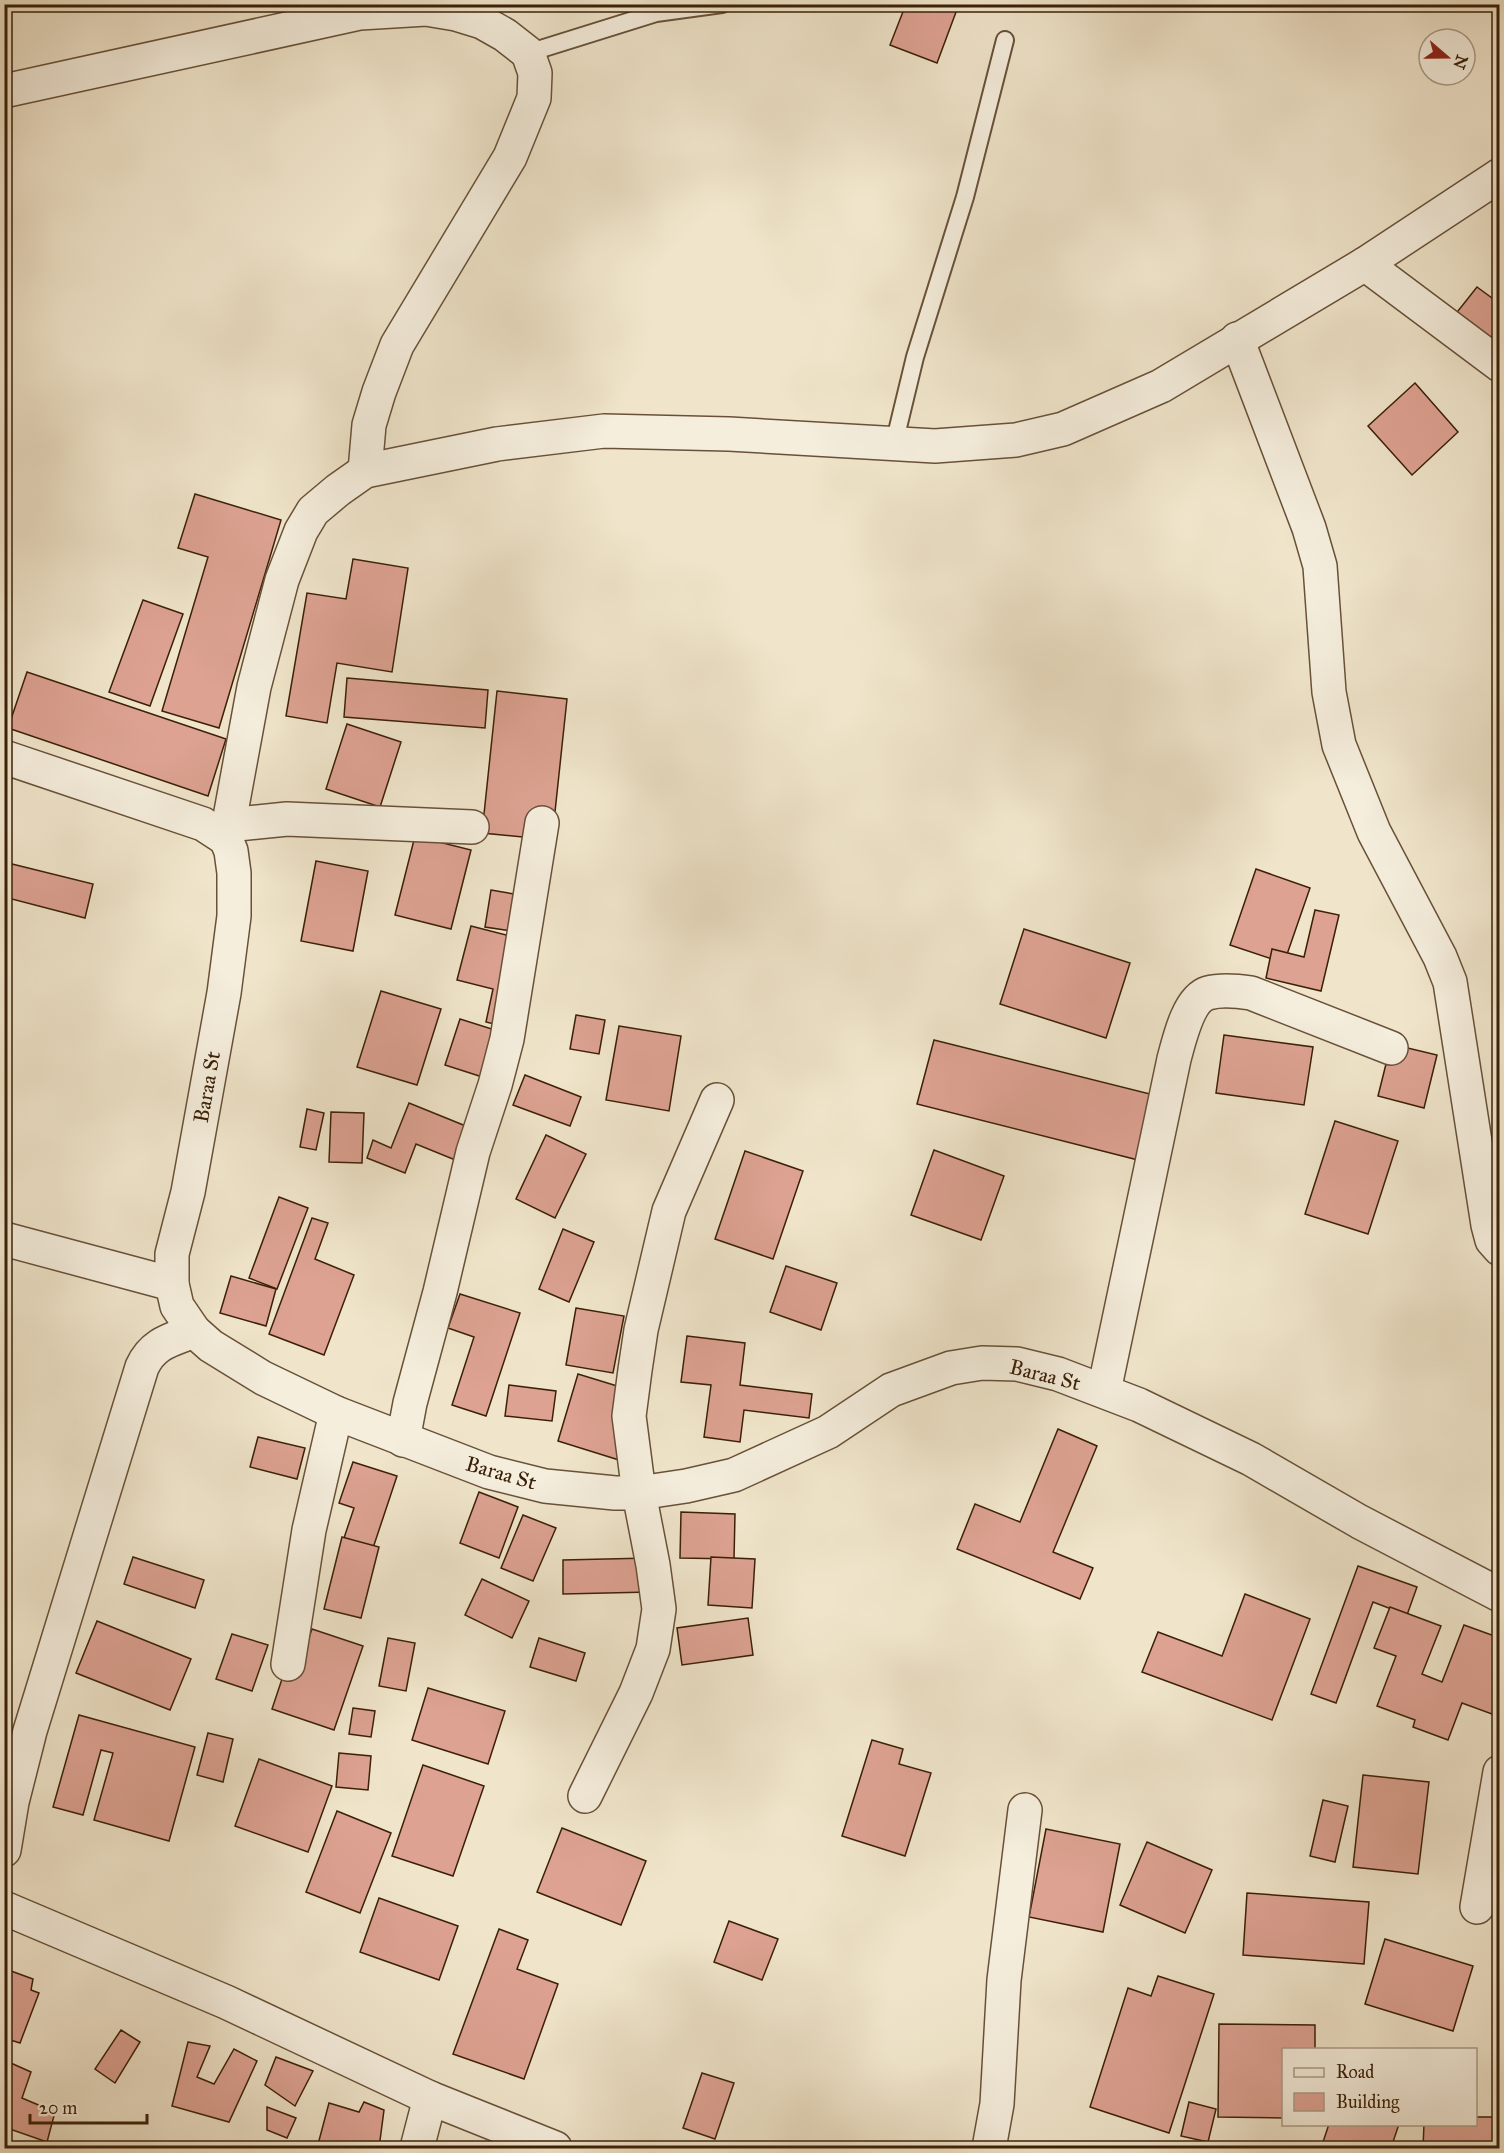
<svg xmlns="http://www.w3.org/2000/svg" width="1504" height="2153" font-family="'IM FELL Great Primer',serif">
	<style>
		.building { fill: #dda292; stroke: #3b2007; stroke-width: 1.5 }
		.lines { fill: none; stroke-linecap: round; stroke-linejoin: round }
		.service-casing { stroke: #685138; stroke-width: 20 }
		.minor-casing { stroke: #685138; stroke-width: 36 }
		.service { stroke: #f5eedd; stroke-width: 16 }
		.minor { stroke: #f5eedd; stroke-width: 33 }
		.labels { text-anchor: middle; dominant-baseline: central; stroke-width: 6; stroke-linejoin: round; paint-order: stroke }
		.street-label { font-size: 21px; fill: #3b2007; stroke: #f5eedd }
	</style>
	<rect width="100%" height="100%" fill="#f0e5cb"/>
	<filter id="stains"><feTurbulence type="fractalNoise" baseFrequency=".00333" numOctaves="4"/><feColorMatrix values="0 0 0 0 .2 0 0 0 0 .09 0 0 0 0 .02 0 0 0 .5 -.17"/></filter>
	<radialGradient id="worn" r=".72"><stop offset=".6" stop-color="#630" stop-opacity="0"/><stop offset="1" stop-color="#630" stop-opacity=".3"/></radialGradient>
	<g class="building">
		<path d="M 906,4 L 959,4 L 937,63 L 890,45 Z"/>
		<path d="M 1477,287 L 1500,304 L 1500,359 L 1450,321 Z"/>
		<path d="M 1415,383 L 1458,432 L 1412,475 L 1368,426 Z"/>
		<path d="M 195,494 L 281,520 L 219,728 L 162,711 L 208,557 L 178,548 Z"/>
		<path d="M 353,559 L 408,568 L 392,672 L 337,663 L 327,723 L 286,716 L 307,593 L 346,599 Z"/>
		<path d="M 143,600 L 183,614 L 150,706 L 109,692 Z"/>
		<path d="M 27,672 L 226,739 L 208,796 L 8,728 Z"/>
		<path d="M 347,678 L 488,690 L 485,728 L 344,717 Z"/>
		<path d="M 497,691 L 567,699 L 552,840 L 482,833 Z"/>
		<path d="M 347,724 L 401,742 L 380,807 L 326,789 Z"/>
		<path d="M 415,836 L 471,850 L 451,929 L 395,915 Z"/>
		<path d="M 316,861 L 368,871 L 353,951 L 301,941 Z"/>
		<path d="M 4,862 L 93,884 L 85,918 L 4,897 Z"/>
		<path d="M 1256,869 L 1310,888 L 1284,963 L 1230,945 Z"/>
		<path d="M 491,890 L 538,898 L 532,934 L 485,927 Z"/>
		<path d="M 1315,910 L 1339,915 L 1321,991 L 1266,978 L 1272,949 L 1304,957 Z"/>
		<path d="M 471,926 L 533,942 L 510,1028 L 486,1022 L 493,989 L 457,980 Z"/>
		<path d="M 1024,929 L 1130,963 L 1106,1038 L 1000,1004 Z"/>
		<path d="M 381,991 L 441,1009 L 417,1085 L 357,1067 Z"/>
		<path d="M 576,1015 L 605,1020 L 599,1054 L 570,1049 Z"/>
		<path d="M 460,1019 L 514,1036 L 498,1082 L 445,1065 Z"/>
		<path d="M 619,1026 L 681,1036 L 669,1111 L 606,1100 Z"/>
		<path d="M 1224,1035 L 1313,1047 L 1304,1105 L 1216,1093 Z"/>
		<path d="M 934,1040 L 1158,1096 L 1142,1161 L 917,1104 Z"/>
		<path d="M 1391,1044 L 1437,1055 L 1424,1108 L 1378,1096 Z"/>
		<path d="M 525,1075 L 581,1097 L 570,1126 L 513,1105 Z"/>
		<path d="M 409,1103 L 488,1135 L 475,1168 L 416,1144 L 405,1173 L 367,1158 L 373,1140 L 391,1148 Z"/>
		<path d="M 307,1109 L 324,1113 L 316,1150 L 300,1147 Z"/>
		<path d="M 331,1112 L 364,1113 L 362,1163 L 329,1162 Z"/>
		<path d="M 1335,1121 L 1398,1141 L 1368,1234 L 1305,1214 Z"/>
		<path d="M 546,1135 L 586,1154 L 555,1218 L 516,1199 Z"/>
		<path d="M 934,1150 L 1004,1176 L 981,1240 L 911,1215 Z"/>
		<path d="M 745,1151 L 803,1171 L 773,1259 L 715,1239 Z"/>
		<path d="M 279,1197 L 308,1208 L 277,1289 L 249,1278 Z"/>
		<path d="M 312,1218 L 328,1223 L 315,1259 L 354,1275 L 324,1355 L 269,1334 Z"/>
		<path d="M 563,1229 L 594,1242 L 569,1302 L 539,1289 Z"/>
		<path d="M 786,1266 L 837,1283 L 821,1330 L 770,1312 Z"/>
		<path d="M 231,1276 L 276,1289 L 266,1326 L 220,1313 Z"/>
		<path d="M 460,1294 L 520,1313 L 486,1416 L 452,1405 L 474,1337 L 448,1328 Z"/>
		<path d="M 576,1308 L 624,1316 L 613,1373 L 566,1365 Z"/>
		<path d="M 687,1336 L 745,1343 L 740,1385 L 812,1394 L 809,1418 L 744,1410 L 740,1442 L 704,1437 L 711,1385 L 681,1382 Z"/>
		<path d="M 578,1374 L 640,1393 L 619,1460 L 558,1441 Z"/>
		<path d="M 509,1385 L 556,1391 L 552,1421 L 505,1416 Z"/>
		<path d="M 1058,1429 L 1097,1446 L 1053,1552 L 1093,1568 L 1080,1599 L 957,1549 L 975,1504 L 1020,1522 Z"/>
		<path d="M 258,1437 L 305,1448 L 297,1479 L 250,1467 Z"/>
		<path d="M 353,1462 L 397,1476 L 373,1548 L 344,1538 L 354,1508 L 339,1503 Z"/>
		<path d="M 479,1492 L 518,1507 L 499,1558 L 460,1543 Z"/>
		<path d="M 681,1512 L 735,1514 L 734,1559 L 680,1558 Z"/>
		<path d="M 523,1515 L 556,1528 L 533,1581 L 501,1568 Z"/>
		<path d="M 342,1537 L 379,1547 L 361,1618 L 324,1609 Z"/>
		<path d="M 133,1557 L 204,1580 L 195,1608 L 124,1584 Z"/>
		<path d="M 711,1557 L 755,1559 L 752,1608 L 708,1605 Z"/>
		<path d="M 649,1558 L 650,1592 L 563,1594 L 563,1560 Z"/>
		<path d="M 1358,1566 L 1417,1587 L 1407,1615 L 1373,1602 L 1336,1703 L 1311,1694 Z"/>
		<path d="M 482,1579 L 529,1601 L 512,1638 L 465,1615 Z"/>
		<path d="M 1245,1594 L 1310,1619 L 1272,1720 L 1142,1672 L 1158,1632 L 1222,1656 Z"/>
		<path d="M 1390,1607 L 1441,1626 L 1422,1674 L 1442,1682 L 1464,1625 L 1500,1638 L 1500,1717 L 1462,1703 L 1448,1740 L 1413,1727 L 1415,1720 L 1377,1706 L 1396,1656 L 1374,1648 Z"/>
		<path d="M 748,1618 L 753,1655 L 682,1665 L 677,1628 Z"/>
		<path d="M 97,1621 L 191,1659 L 170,1710 L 76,1673 Z"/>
		<path d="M 312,1629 L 363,1646 L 334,1730 L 272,1709 L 285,1670 L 296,1674 Z"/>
		<path d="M 232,1634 L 268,1645 L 252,1691 L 216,1679 Z"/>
		<path d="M 388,1638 L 415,1643 L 406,1691 L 379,1686 Z"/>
		<path d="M 539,1638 L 585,1653 L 576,1681 L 530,1667 Z"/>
		<path d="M 428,1688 L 505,1711 L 488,1764 L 412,1740 Z"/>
		<path d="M 353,1708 L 375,1711 L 371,1737 L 349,1734 Z"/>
		<path d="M 79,1715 L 195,1747 L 169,1841 L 94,1820 L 113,1753 L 101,1750 L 83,1815 L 53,1807 Z"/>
		<path d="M 208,1733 L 233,1739 L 223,1782 L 197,1775 Z"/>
		<path d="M 872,1740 L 903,1749 L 899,1764 L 931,1773 L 905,1856 L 842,1836 Z"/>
		<path d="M 339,1753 L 371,1756 L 368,1790 L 336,1787 Z"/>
		<path d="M 259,1759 L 332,1786 L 308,1852 L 235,1826 Z"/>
		<path d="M 423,1765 L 484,1786 L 453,1876 L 392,1856 Z"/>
		<path d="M 1363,1775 L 1429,1782 L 1418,1874 L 1353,1867 Z"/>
		<path d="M 1323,1800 L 1348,1806 L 1335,1862 L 1310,1856 Z"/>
		<path d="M 337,1811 L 391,1833 L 360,1913 L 306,1892 Z"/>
		<path d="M 562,1828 L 646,1861 L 621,1925 L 537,1892 Z"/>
		<path d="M 1046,1829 L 1120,1844 L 1103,1932 L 1029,1917 Z"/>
		<path d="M 1147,1842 L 1212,1870 L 1185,1933 L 1120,1905 Z"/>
		<path d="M 1247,1893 L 1369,1902 L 1364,1964 L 1243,1955 Z"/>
		<path d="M 379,1898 L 458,1926 L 439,1980 L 360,1952 Z"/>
		<path d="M 729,1921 L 778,1939 L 762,1980 L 714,1962 Z"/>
		<path d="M 499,1929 L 528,1940 L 517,1969 L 558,1984 L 524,2079 L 453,2054 Z"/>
		<path d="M 1385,1939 L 1473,1966 L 1453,2031 L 1365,2004 Z"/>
		<path d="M 11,1971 L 33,1979 L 31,1990 L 39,1993 L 20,2043 L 4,2038 L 4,1991 Z"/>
		<path d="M 1158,1976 L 1214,1994 L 1169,2133 L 1090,2107 L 1128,1988 L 1151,1996 Z"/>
		<path d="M 1219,2024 L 1315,2025 L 1315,2050 L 1284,2050 L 1284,2118 L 1218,2117 Z"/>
		<path d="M 121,2030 L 140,2042 L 115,2083 L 95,2069 Z"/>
		<path d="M 188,2042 L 210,2046 L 197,2077 L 214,2084 L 234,2049 L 257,2061 L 229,2122 L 172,2106 Z"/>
		<path d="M 276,2057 L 313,2071 L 295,2106 L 265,2085 Z"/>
		<path d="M 4,2060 L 31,2072 L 22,2098 L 55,2112 L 47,2142 L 4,2127 Z"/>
		<path d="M 702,2073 L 734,2083 L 715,2139 L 683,2128 Z"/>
		<path d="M 364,2102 L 384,2110 L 379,2148 L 317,2148 L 329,2103 L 359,2112 Z"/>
		<path d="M 1189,2102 L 1216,2109 L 1208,2142 L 1181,2136 Z"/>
		<path d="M 267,2107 L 296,2118 L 287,2138 L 267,2130 Z"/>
		<path d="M 1476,2117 L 1496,2117 L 1495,2148 L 1423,2148 L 1424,2124 L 1476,2124 Z"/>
		<path d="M 1329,2124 L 1399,2124 L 1391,2148 L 1321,2148 Z"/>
	</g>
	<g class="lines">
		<g class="service-casing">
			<g id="service">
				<path d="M 528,53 L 656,13 L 722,4"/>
				<path d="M 894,444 L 915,357 L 965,197 L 1005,40"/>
			</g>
		</g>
		<g class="minor-casing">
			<g id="minor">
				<path d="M 4,91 L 360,13 L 426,9 L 456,14 L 482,22 L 505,35 L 528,53 L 535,73 L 534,98 L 510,157 L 397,345 L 379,392 L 369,425 L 365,471"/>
				<path d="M 1365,264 L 1500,365"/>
				<path d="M 1237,339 L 1309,528 L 1320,566 L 1329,692 L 1339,745 L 1374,832 L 1440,957 L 1450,982 L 1488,1225 L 1492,1240 L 1500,1249"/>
				<path d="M 4,757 L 203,824 L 226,839 L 231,851 L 234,873 L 234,916 L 224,993 L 188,1192 L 172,1254 L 172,1284 L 177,1306 L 194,1331 L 211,1346 L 263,1378 L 336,1413 L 489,1472 L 545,1486 L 615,1493 L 639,1493 L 686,1486 L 734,1475 L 828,1432 L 891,1390 L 951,1368 L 982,1363 L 1017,1364 L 1058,1374 L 1139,1405 L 1251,1459 L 1360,1522 L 1500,1595"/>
				<path d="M 228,825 L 287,819 L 472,827"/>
				<path d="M 226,839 L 254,687 L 282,580 L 301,531 L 313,511 L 338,490 L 365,471 L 497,444 L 604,431 L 729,434 L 935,446 L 1016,440 L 1063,429 L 1161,386 L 1365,264 L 1500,175"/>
				<path d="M 4,1239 L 172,1284"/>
				<path d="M 1104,1391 L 1174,1059 C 1179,1041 1188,999 1208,993 C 1222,989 1238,991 1251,993 L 1391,1048"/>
				<path d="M 403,1440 L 410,1403 L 440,1292 L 473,1152 L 495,1085 L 507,1039 L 542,823"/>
				<path d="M 288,1664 L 309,1530 L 336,1413"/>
				<path d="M 585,1796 L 636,1693 L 653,1649 L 659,1609 L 653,1565 L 639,1493 L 629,1416 L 635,1370 L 641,1330 L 669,1211 L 717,1100"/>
				<path d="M 4,1850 L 12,1802 L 30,1731 L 142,1367 C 153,1343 171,1340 194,1331"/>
				<path d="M 1477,1907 L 1500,1772"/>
				<path d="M 4,1908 L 226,2002 L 430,2098 L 555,2148"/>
				<path d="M 417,2148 L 430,2098"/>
				<path d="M 989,2148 L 997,2104 L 1004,1980 L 1025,1810"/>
			</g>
		</g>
		<use href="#service" class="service"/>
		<use href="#minor" class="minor"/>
	</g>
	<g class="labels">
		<g class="street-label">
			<text transform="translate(207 1087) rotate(-80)">Baraa St</text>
			<text transform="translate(1045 1375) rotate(14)">Baraa St</text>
			<text transform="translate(501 1473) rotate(16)">Baraa St</text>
		</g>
	</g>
	<rect width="1504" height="2153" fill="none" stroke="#f0e5cb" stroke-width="24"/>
	<rect x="6" y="6" width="1492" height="2141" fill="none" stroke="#3b2007" stroke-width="3"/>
	<rect x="12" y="12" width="1480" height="2129" fill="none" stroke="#3b2007" stroke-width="1.5"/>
	<rect x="1282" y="2048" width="195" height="78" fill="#f5eedd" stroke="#ab9c87" stroke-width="1.5"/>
	<rect x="1294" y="2068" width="30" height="9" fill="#f5eedd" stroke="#ab9c87" stroke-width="1.5"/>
	<text x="1336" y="2078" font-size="18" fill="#3b2007">Road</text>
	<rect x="1294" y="2093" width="30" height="18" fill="#dda292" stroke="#ab9c87" stroke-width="1.5"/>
	<text x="1336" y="2108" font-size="18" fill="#3b2007">Building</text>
	<g transform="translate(1447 57) rotate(110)"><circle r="28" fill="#f5eedd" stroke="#ab9c87" stroke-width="1.5"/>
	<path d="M0-4.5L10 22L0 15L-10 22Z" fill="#8f2418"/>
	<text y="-9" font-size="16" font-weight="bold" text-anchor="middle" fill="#3b2007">N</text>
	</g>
	<path d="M30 2114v9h117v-9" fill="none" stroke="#3b2007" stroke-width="3"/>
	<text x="39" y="2114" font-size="18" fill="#3b2007" stroke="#f5eedd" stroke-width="4.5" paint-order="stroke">20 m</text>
	<rect width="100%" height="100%" filter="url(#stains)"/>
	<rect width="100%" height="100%" fill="url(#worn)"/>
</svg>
